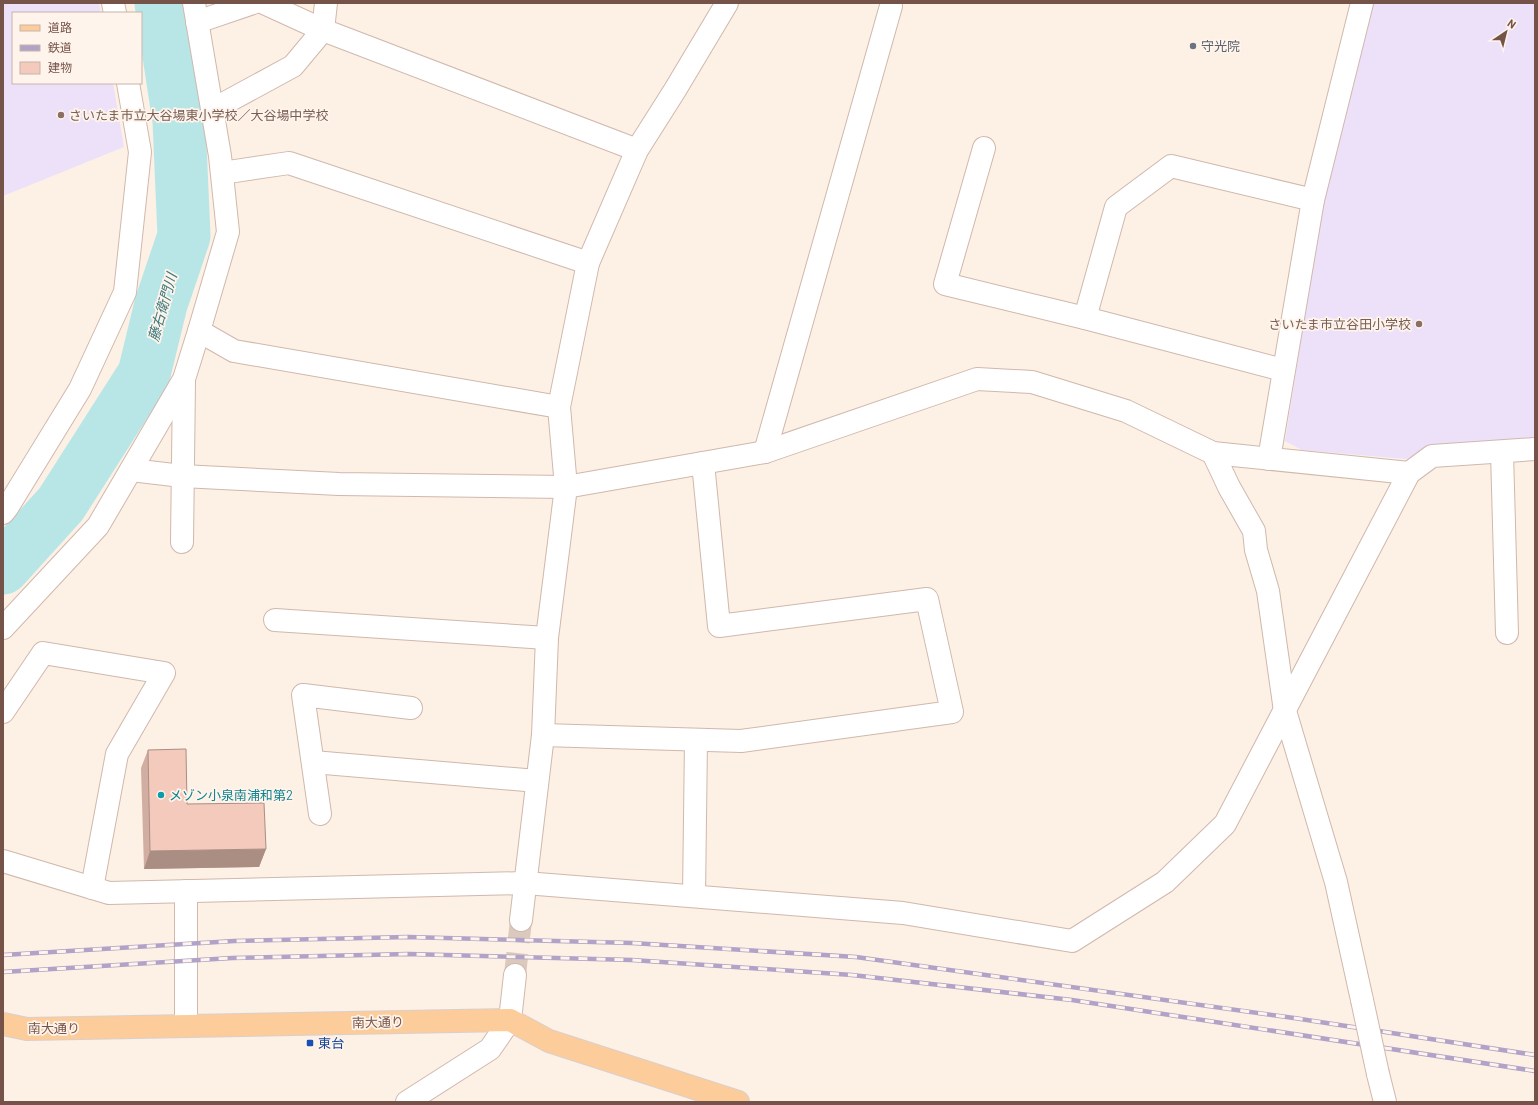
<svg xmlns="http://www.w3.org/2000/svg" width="1538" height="1105" font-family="Barlow,'Noto Sans JP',sans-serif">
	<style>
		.education { fill: #ede1f9 }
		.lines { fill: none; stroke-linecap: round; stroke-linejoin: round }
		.river { stroke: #b8e6e7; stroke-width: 53 }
		.minor-tunnel { stroke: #dbc9bd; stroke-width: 22; stroke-dasharray: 22 11; stroke-linecap: butt }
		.minor-casing { stroke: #d0b8ad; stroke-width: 24 }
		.major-casing { stroke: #d9cfcc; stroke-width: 24 }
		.minor { stroke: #fff; stroke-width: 22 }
		.major { stroke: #fdcc9b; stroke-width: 22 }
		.rail-casing { stroke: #b1a2c7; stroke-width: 4.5 }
		.rail { stroke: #fff4eb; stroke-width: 3; stroke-dasharray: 9; stroke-linecap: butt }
		.minor-bridge-casing { stroke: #d0b8ad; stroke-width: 24; stroke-linecap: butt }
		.minor-bridge { stroke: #fff; stroke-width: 22 }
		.wall { fill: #d1aea1 }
		.shaded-wall { fill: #aa8d83 }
		.building { fill: #f3cabb; stroke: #aa8d83 }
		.worship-dot { fill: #6b7280; stroke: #fff4eb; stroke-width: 1.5 }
		.education-dot { fill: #8d6e63; stroke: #fff4eb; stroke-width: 1.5 }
		.culture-dot { fill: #0f9aa8; stroke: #fff4eb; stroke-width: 1.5 }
		.transit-dot { fill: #1a4fb4; stroke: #fff4eb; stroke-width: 1.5 }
		.labels { text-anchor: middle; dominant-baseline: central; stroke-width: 3.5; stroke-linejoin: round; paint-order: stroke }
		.worship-label { font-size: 13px; fill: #5b616d; stroke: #fff4eb; text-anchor: start }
		.education-label { font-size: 13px; fill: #785e54; stroke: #fff4eb; text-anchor: start }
		.culture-label { font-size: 13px; fill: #0d838f; stroke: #fff4eb; text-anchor: start }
		.street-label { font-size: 13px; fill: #765349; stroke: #fff4eb }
		.transit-label { font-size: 13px; fill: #164399; stroke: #fff4eb; text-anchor: start }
		.water-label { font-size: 14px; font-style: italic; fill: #3c797c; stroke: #fff4eb }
	</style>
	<rect width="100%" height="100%" fill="#fdf0e4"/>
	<g class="education">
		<path d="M 3,3 L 99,3 L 101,13 L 13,13 L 13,83 L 113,83 L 124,147 L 3,196 Z"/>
		<path d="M 1371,3 L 1535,3 L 1535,441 L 1433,448 L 1406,459 L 1302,450 L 1285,441 L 1322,208 Z"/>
	</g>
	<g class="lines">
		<path class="river" d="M 3,568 L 61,504 L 144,374 L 161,304 L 184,236 L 179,121 L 161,3"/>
		<path class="minor-tunnel" d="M 515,975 L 521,920"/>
		<g class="minor-casing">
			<g id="minor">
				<path d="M 113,3 L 115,13"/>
				<path d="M 264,3 L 323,30 L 637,150"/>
				<path d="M 197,22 L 253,3"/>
				<path d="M 212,110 L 293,66 L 323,30 L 326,3"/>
				<path d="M 984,148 L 945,284 L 1085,318 L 1283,370"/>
				<path d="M 222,173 L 289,163 L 588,263"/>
				<path d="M 1085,318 L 1116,207 L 1171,166 L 1313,200"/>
				<path d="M 199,331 L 234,351 L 559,407"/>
				<path d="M 765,452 L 891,6"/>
				<path d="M 1502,452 L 1507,633"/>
				<path d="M 1213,453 L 1229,487 L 1254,531 L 1256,550 L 1268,591 L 1285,711 L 1336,882 L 1362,1000"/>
				<path d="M 1269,459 L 1313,200 L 1362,3"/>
				<path d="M 131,470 L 182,476 L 339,484 L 566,487 L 765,452 L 977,379 L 1032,382 L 1126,411 L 1213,453 L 1409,473"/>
				<path d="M 3,513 L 7,508 L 80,389 L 125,292 L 140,152 L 128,83"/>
				<path d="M 182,542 L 184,381"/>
				<path d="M 275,620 L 547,638"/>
				<path d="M 3,628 L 98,526 L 184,379 L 199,331 L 228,232 L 220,156 L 194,3"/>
				<path d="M 3,712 L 43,653 L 164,673 L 117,754 L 92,888"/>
				<path d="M 543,735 L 741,741 L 952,712 L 927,599 L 719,626 L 703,463"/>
				<path d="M 313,762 L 537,781"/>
				<path d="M 320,814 L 303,695 L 411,708"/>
				<path d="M 3,861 L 109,893 L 525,883 L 903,913 L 1072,941 L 1165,882 L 1225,824 L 1409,473 L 1432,456 L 1535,449"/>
				<path d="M 694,896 L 696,740"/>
				<path d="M 521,920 L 543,735 L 547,638 L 566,487 L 559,407 L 588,263 L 637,150 L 675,90 L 727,3"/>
				<path d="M 186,1025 L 186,891"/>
				<path d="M 1378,1074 L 1385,1102"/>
				<path d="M 407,1102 L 490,1049 L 510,1020 L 515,975"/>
			</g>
		</g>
		<g class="major-casing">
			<path id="major" d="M 3,1024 L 27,1029 L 510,1020 L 549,1041 L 738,1102"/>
		</g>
		<use href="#minor" class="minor"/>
		<use href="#major" class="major"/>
		<g class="rail-casing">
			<g id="rail">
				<path d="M 3,955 L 234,941 L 408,937 L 632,943 L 856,957 L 1294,1018 L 1535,1055"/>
				<path d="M 3,972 L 232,958 L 409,954 L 632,960 L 852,975 L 1072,1000 L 1535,1071"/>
			</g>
		</g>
		<use href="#rail" class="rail"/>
		<g class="minor-bridge-casing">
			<path id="minor-bridge" d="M 1362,1000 L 1378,1074"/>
		</g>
		<use href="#minor-bridge" class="minor-bridge"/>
	</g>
	<path class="wall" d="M 148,750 L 187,804 L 266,849 L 259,867 L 144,869 L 141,768 Z"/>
	<path class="shaded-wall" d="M 266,849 L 259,867 L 144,869 L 150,851 Z"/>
	<path class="building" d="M 186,749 L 187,804 L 264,803 L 266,849 L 150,851 L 148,750 Z"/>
	<circle class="worship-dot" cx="1193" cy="46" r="4"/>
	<g class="education-dot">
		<circle cx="61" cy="115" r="4"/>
		<circle cx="1419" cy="324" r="4"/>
	</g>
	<circle class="culture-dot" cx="161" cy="795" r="4"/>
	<rect class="transit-dot" x="306" y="1039" width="8" height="8" rx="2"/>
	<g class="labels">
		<g class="worship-label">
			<text x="1201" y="46">守光院</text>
		</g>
		<g class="education-label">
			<text x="69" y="115">さいたま市立大谷場東小学校／大谷場中学校</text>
			<text x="1411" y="324" text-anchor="end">さいたま市立谷田小学校</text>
		</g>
		<g class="culture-label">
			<text x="169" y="795">メゾン小泉南浦和第2</text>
		</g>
		<g class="street-label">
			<text transform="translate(378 1022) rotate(-1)">南大通り</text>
			<text x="54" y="1028">南大通り</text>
		</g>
		<g class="transit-label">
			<text x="318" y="1043">東台</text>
		</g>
		<g class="water-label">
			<text transform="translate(162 307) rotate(-74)">藤右衛門川</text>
		</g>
	</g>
	<rect width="1538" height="1105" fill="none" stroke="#765349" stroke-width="8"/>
	<rect x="12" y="12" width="130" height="72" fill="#fff4eb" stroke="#c8b4aa"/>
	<rect x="20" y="25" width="20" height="6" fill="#fdcc9b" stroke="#c8b4aa"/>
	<text x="48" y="32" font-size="12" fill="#765349">道路</text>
	<rect x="20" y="45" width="20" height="6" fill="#b1a2c7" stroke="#c8b4aa"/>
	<text x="48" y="52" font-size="12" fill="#765349">鉄道</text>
	<rect x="20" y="62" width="20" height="12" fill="#f3cabb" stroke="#c8b4aa"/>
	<text x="48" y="72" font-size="12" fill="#765349">建物</text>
	<g transform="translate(1506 32) rotate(35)" stroke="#fff4eb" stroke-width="3" paint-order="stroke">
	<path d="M0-3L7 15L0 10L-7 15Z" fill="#765349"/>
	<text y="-6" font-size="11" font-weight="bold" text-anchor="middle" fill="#765349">N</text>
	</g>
</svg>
